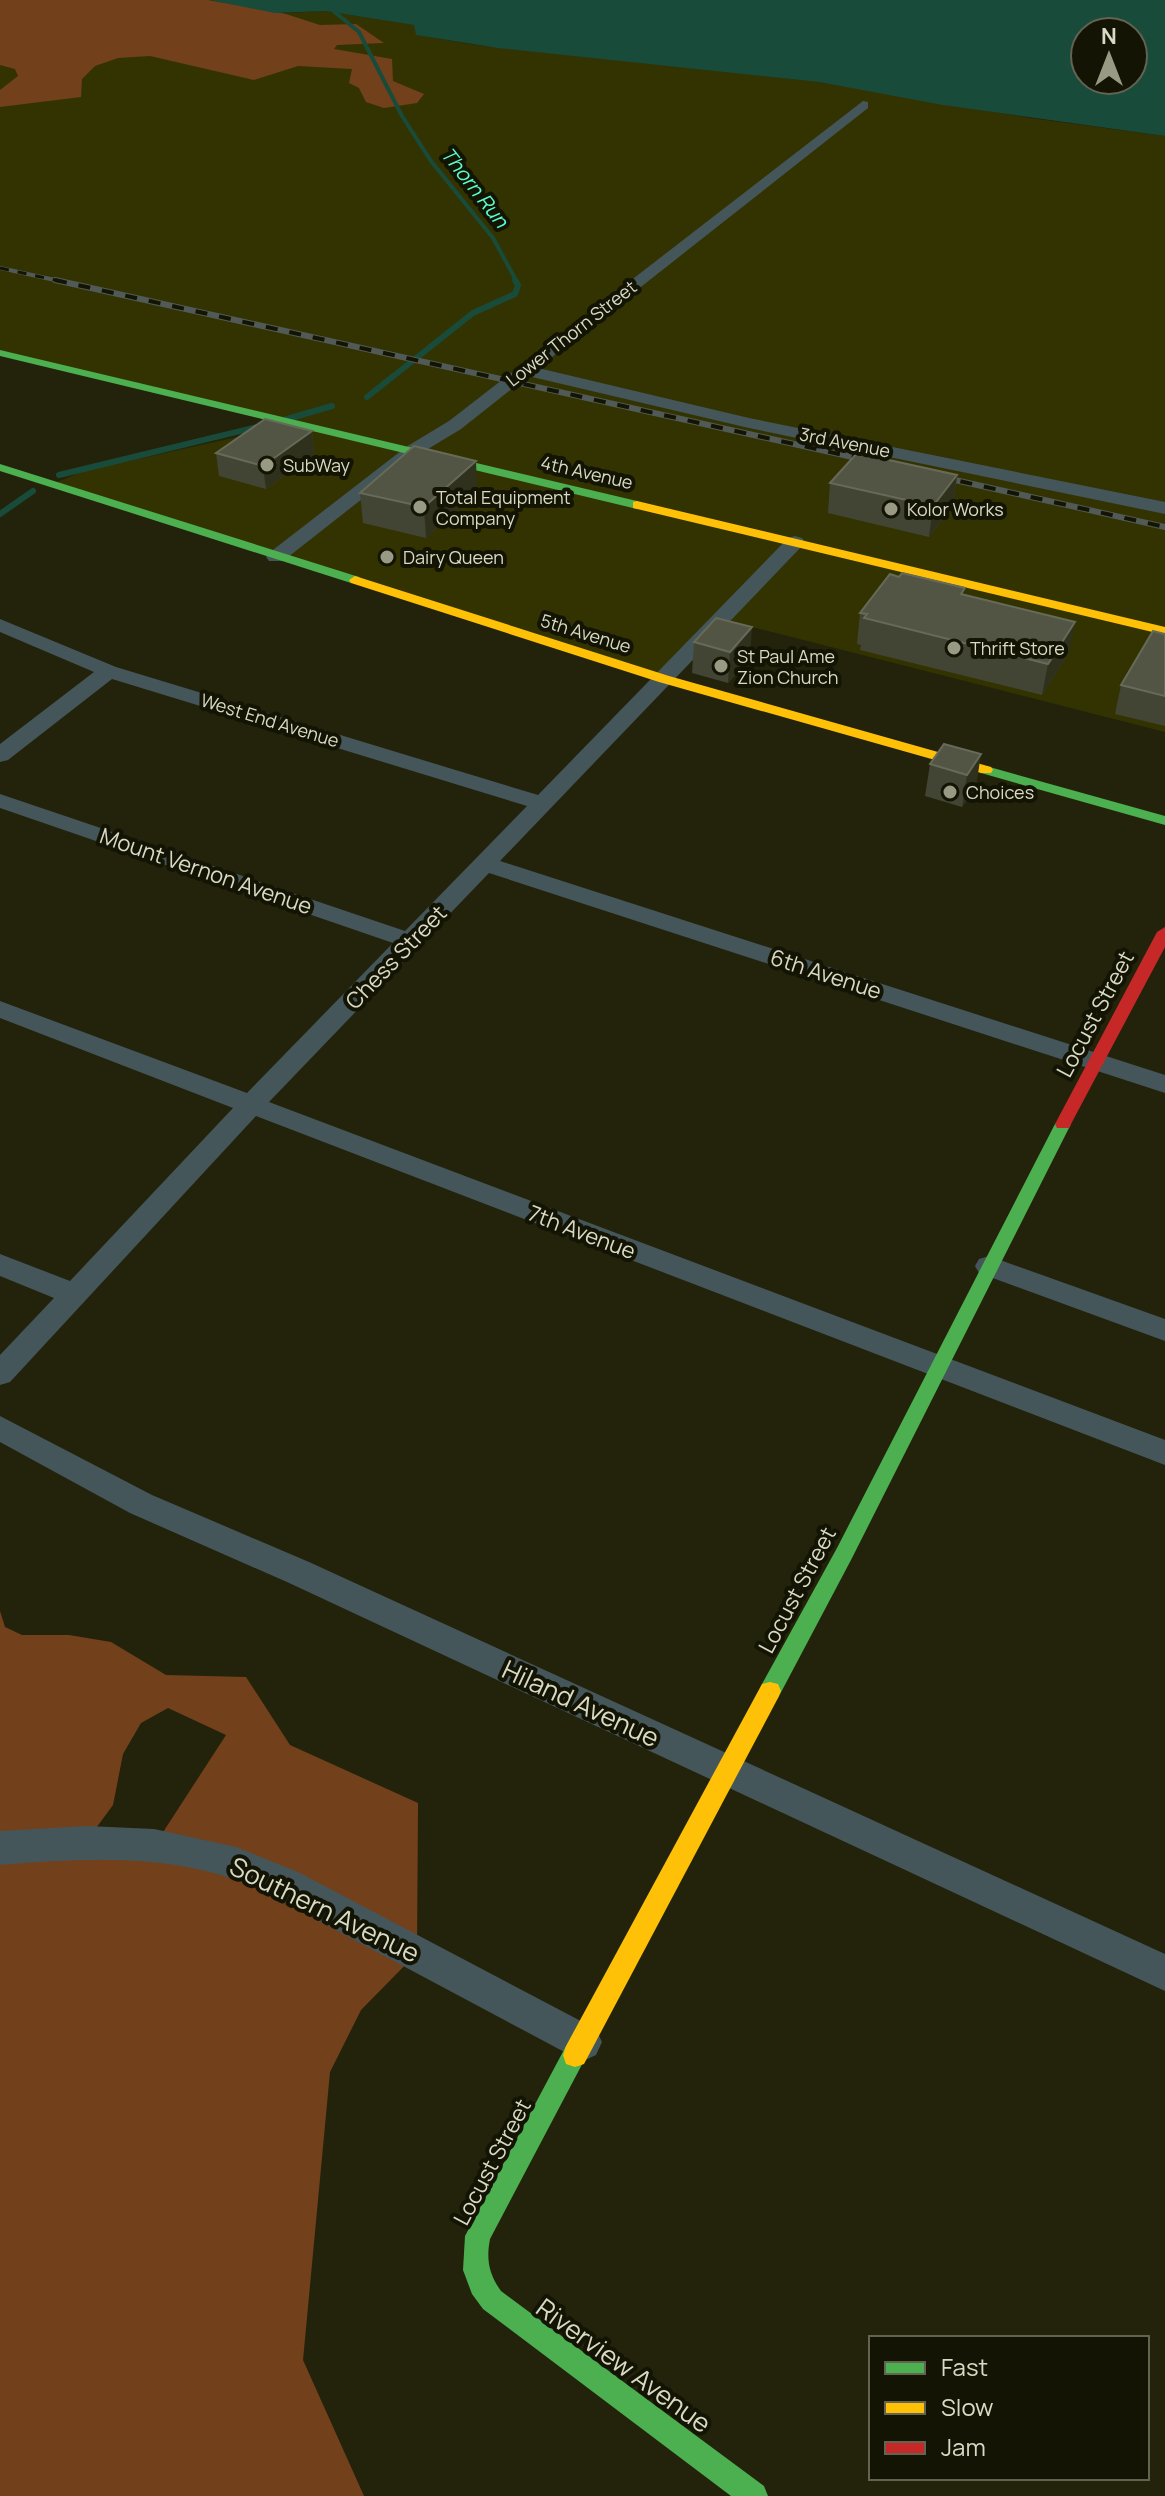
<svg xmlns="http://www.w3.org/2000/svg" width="1165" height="2496" font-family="Manrope,sans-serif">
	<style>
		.built { fill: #333302 }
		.forest { fill: #73401c }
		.water { fill: #194b3a; fill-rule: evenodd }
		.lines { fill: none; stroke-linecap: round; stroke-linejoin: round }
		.stream-far1 { stroke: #194b3a; stroke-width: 4 }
		.stream { stroke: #194b3a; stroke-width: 6 }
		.street { fill: #44565a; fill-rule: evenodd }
		.fast { fill: #4caf50; fill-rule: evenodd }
		.slow { fill: #ffc107; fill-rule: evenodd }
		.jam { fill: #c62828; fill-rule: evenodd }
		.rail-far1-casing { stroke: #515a56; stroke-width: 4 }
		.rail-casing { stroke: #515a56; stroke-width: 6 }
		.rail-far1 { stroke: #131404; stroke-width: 3; stroke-dasharray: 9; stroke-linecap: butt }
		.rail { stroke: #131404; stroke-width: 4; stroke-dasharray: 12; stroke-linecap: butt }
		.wall { fill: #424534 }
		.shaded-wall { fill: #2f311d }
		.building { fill: #525543; stroke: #676a58; stroke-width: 2 }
		.poi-dot { fill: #999a84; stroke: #131404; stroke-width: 3 }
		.labels { text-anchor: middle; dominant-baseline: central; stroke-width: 8; stroke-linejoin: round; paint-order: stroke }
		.far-street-label { font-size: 18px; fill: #d8dac4; stroke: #131404 }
		.far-poi-label { font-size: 18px; fill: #d8dac4; stroke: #131404; text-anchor: start }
		.far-water-label { font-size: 20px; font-style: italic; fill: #59fecf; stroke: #131404 }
		.street-label { font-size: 22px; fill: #d8dac4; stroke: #131404 }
		.near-street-label { font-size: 26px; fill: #d8dac4; stroke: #131404 }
	</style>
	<rect width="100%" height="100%" fill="#23230c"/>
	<path class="built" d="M 0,0 L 210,0 L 285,13 L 325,11 L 415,25 L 417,35 L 476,45 L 819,82 L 1030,118 L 1165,136 L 1165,732 L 721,619 L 664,679 L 50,485 L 84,471 L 255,433 L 287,422 L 0,353 Z"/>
	<g class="forest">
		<path d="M 0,0 L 208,0 L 286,14 L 320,25 L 356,24 L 384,43 L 337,45 L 334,49 L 392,59 L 393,81 L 424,94 L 417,103 L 384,108 L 366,102 L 359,88 L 349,83 L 352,69 L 298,66 L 254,80 L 150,56 L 118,58 L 95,66 L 82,79 L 81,97 L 0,107 L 0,90 L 18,76 L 15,69 L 0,65 Z"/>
		<path d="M 0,1611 L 5,1627 L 22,1635 L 69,1635 L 111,1642 L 166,1675 L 246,1677 L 290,1745 L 418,1803 L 417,1949 L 156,1843 L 226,1735 L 168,1708 L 141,1723 L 123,1754 L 113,1805 L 88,1839 L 0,1846 Z"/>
		<path d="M 154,1845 L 417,1953 L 361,2010 L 330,2072 L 303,2360 L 364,2496 L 0,2496 L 0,1848 Z"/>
	</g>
	<path class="water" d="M 210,0 L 1165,0 L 1165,136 L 943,105 L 819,82 L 498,48 L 416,35 L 414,25 L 325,11 L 275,13 ZM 1085,32 L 1133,32 L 1133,80 L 1085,80 Z"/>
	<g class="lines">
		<path class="stream-far1" d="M 320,0 L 359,32 L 402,116 L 431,161 L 493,238 L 517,282"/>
		<g class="stream">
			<path d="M 367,397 L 473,313 L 515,294 L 518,285 L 515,280"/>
			<path d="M 287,419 L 332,406"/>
			<path d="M 59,475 L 261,426"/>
			<path d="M 0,514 L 33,491"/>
		</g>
		<g class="street">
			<path d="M 863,101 L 868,102 L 868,108 L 538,368 L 749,418 L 1165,502 L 1165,514 L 749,428 L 528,376 L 461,429 L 418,455 L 283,561 L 269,561 L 266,557 L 269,553 L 406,447 L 449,421 Z"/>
			<path d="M 795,536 L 802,538 L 805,542 L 802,546 L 500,861 L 1165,1075 L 1165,1093 L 489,873 L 269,1102 L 1165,1440 L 1165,1465 L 256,1116 L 10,1382 L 0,1385 L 0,1355 L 54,1298 L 0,1276 L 0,1254 L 70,1281 L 233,1108 L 0,1018 L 0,1001 L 247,1093 L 393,943 L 0,808 L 0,794 L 405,931 L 527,806 L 112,679 L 8,760 L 0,762 L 0,744 L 94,672 L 0,632 L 0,619 L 116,667 L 538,795 L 788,538 Z"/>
			<path d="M 989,1256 L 1165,1319 L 1165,1341 L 979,1273 L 975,1266 L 979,1259 Z"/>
			<path d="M 0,1416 L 152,1495 L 309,1562 L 1165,1954 L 1165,1991 L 287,1582 L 130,1513 L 0,1442 Z"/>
			<path d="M 87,1826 L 154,1829 L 236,1847 L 298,1872 L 596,2029 L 602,2042 L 596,2055 L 583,2061 L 570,2055 L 272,1896 C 255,1889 238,1880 221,1875 C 148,1854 74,1859 0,1865 L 0,1831 Z"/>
		</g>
		<g class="fast">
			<path d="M 0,350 L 637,501 L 643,505 L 637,509 L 0,356 Z"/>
			<path d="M 0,464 L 359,577 L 361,580 L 351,583 L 0,471 Z"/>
			<path d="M 986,766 L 1165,816 L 1165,825 L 981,773 L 979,770 Z"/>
			<path d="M 1063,1118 L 1071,1124 L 851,1560 L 778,1698 L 770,1700 L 762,1698 L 759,1691 L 762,1684 L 837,1548 L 1055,1124 Z"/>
			<path d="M 575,2043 L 584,2046 L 587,2055 L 490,2239 C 486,2260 489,2274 501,2291 L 764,2486 L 768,2496 L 731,2496 L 483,2309 L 472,2294 L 463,2270 L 465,2236 L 566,2046 Z"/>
		</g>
		<g class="slow">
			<path d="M 637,501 L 1165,627 L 1165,635 L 633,508 L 633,502 Z"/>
			<path d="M 355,576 L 669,676 L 991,767 L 993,770 L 991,773 L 981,773 L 659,682 L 351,583 L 349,580 Z"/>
			<path d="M 770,1682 L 778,1684 L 781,1691 L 778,1698 L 584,2064 L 575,2067 L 566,2064 L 563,2055 L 566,2046 L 762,1684 Z"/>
		</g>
		<path class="jam" d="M 1165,927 L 1165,947 L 1071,1124 L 1069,1128 L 1057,1128 L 1055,1124 L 1157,932 Z"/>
		<g class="rail-far1-casing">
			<path id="rail-far1" d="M 0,268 L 64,282"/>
		</g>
		<g class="rail-casing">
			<g id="rail">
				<path d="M 55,280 L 875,462"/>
				<path d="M 937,476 L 1165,527"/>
			</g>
		</g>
		<use href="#rail-far1" class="rail-far1"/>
		<use href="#rail" class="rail"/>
	</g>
	<g class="wall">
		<path d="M 312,431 L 314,454 L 266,489 L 219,476 L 216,453 Z"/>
		<path d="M 957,475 L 953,506 L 929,537 L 828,513 L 830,483 Z"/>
		<path d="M 477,491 L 426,538 L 363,523 L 360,493 Z"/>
		<path d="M 964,595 L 1069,653 L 1042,695 L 860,650 L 861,645 L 857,644 L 860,613 Z"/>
		<path d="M 716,618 L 750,659 L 728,683 L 692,673 L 694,642 Z"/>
		<path d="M 1165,634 L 1165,726 L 1115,714 L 1121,685 Z"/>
		<path d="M 944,744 L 976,787 L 962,807 L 925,796 L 930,764 Z"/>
	</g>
	<g class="shaded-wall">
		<path d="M 312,431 L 314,454 L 266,489 L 263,466 Z"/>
		<path d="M 476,461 L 477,491 L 426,538 L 424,507 Z"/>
		<path d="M 957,475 L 953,506 L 929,537 L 933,506 Z"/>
		<path d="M 1075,622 L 1069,653 L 1042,695 L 1048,664 Z"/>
		<path d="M 752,627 L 750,659 L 728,683 L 730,652 Z"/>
		<path d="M 981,754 L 976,787 L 962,807 L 967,775 Z"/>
	</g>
	<g class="building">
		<path d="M 265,419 L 312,431 L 263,466 L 216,453 Z"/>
		<path d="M 414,446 L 476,461 L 424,507 L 360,493 Z"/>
		<path d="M 857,453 L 957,475 L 933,506 L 830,483 Z"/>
		<path d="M 902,573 L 965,588 L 961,594 L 1075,622 L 1048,664 L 864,618 L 867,614 L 860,613 L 890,574 L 899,577 Z"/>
		<path d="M 716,618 L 752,627 L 730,652 L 694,642 Z"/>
		<path d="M 1153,631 L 1165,634 L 1165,696 L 1121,685 Z"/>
		<path d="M 944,744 L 981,754 L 967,775 L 930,764 Z"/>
	</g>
	<g class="poi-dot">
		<circle cx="267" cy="465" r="8"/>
		<circle cx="420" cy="507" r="8"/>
		<circle cx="891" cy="509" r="8"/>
		<circle cx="387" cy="557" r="8"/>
		<circle cx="954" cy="648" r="8"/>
		<circle cx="721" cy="666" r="8"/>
		<circle cx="950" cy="792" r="8"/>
	</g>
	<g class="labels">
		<g class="far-street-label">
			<text transform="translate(571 333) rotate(-38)">Lower Thorn Street</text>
			<text transform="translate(845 442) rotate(11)">3rd Avenue</text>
			<text transform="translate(587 472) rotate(13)">4th Avenue</text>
			<text transform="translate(586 633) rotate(17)">5th Avenue</text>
			<text transform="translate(270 720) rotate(17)">West End Avenue</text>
		</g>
		<g class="far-poi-label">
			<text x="283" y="465">SubWay</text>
			<text x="436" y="497">Total Equipment<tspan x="436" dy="21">Company</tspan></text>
			<text x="907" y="509">Kolor Works</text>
			<text x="403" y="557">Dairy Queen</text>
			<text x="970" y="648">Thrift Store</text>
			<text x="737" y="656">St Paul Ame<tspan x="737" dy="21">Zion Church</tspan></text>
			<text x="966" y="792">Choices</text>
		</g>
		<g class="far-water-label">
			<text transform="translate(475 187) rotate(52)">Thorn Run</text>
		</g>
		<g class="street-label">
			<text transform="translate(206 871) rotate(19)">Mount Vernon Avenue</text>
			<text transform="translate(396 957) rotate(-46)">Chess Street</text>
			<text transform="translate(826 974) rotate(18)">6th Avenue</text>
			<text transform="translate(1095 1014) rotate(-62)">Locust Street</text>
			<text transform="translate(582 1232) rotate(21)">7th Avenue</text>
			<text transform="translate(797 1590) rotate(-62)">Locust Street</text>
			<text transform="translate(492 2162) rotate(-62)">Locust Street</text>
		</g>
		<g class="near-street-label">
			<text transform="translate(581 1703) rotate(25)">Hiland Avenue</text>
			<text transform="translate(325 1909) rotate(26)">Southern Avenue</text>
			<text transform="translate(624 2365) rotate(36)">Riverview Avenue</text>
		</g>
	</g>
	<rect x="869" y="2336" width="280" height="144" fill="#131404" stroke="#626351" stroke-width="2"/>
	<rect x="885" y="2362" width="40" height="12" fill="#4caf50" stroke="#626351" stroke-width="2"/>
	<text x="941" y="2376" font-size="24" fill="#d8dac4">Fast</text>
	<rect x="885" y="2402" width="40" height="12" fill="#ffc107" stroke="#626351" stroke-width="2"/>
	<text x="941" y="2416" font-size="24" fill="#d8dac4">Slow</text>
	<rect x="885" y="2442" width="40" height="12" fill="#c62828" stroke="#626351" stroke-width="2"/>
	<text x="941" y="2456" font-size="24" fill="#d8dac4">Jam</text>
	<g transform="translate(1109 56)"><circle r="38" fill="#131404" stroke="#626351" stroke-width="2"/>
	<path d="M0-6L14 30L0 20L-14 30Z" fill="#999a84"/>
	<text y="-12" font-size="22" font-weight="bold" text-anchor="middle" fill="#d8dac4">N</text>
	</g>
</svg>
